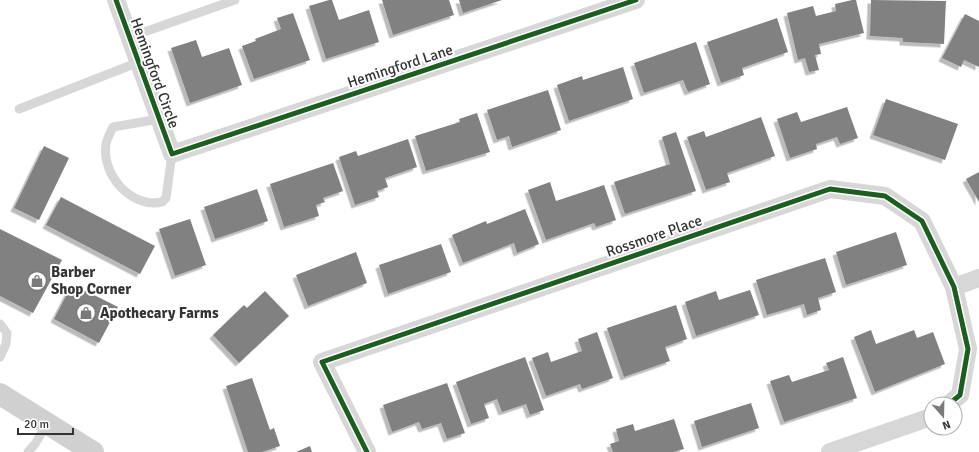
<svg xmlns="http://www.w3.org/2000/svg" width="979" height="452" font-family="Signika,sans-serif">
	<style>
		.building { fill: #818181; filter: url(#shadow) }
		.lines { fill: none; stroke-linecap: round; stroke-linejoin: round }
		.service { stroke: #d7d7d7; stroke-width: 9 }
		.minor { stroke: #d7d7d7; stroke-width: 18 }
		.secondary { stroke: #d0d0d0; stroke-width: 22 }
		.cycleway-casing { stroke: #fff; stroke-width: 8 }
		.cycleway { stroke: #1b5e20; stroke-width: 5 }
		.labels { text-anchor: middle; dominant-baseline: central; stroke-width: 4; stroke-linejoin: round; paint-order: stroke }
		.street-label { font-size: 15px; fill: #333; stroke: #fff }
		.poi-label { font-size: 15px; font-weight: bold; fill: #333; stroke: #fff; text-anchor: start }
	</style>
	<defs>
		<filter id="shadow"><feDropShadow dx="-3.5" dy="3.5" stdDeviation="0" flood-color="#0004"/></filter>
	</defs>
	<rect width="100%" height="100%" fill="#fff"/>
	<g class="building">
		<path d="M 329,0 L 332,0 L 339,20 L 369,10 L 379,42 L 326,59 L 309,6 Z"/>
		<path d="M 382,0 L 449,0 L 454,15 L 393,35 Z"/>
		<path d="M 459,0 L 502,0 L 463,13 Z"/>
		<path d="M 852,0 L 856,0 L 864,33 L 819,44 L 821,54 L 815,55 L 819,70 L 809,72 L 805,58 L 798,60 L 787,13 L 813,6 L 816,16 L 836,11 L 835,4 Z"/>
		<path d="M 871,0 L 946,1 L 944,44 L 903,42 L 903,38 L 870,36 Z"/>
		<path d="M 293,13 L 310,60 L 254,79 L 242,46 L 256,41 L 255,39 L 281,29 L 277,18 Z"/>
		<path d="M 965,14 L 979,21 L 979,67 L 964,60 L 961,67 L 942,58 Z"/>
		<path d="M 777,18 L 788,52 L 742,68 L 744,75 L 721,83 L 707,42 Z"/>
		<path d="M 196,40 L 202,57 L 229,48 L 242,85 L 190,103 L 171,48 Z"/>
		<path d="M 696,42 L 710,84 L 688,92 L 683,80 L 644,93 L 634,63 Z"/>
		<path d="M 623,67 L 633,99 L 569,121 L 557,85 L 582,76 L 583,80 Z"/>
		<path d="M 548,90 L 561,130 L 512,147 L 509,136 L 497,140 L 487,110 Z"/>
		<path d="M 886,99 L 958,124 L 945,160 L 873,135 Z"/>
		<path d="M 847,107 L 858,138 L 840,144 L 837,137 L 816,144 L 817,149 L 790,158 L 777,119 L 797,112 L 801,122 Z"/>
		<path d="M 477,113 L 490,152 L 426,171 L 415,136 L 460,122 L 459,119 Z"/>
		<path d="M 761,117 L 775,156 L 727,173 L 730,182 L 706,190 L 687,137 L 704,131 L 706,137 Z"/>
		<path d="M 676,132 L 696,191 L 625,214 L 614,182 L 670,164 L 662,137 Z"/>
		<path d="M 408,139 L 417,167 L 385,178 L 388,187 L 377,191 L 379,197 L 355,205 L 339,157 L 356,151 L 358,156 Z"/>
		<path d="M 44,146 L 69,158 L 39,220 L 14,208 Z"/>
		<path d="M 333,163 L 343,191 L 323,198 L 325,202 L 316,205 L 319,216 L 284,227 L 270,184 Z"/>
		<path d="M 979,172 L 979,202 L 966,179 Z"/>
		<path d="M 550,182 L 556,201 L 604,185 L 616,220 L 596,227 L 594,223 L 546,240 L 528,190 Z"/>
		<path d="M 257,189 L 268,221 L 215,239 L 204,207 Z"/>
		<path d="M 61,197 L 155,246 L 140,274 L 46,225 Z"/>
		<path d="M 525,209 L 539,244 L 517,253 L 514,243 L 463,263 L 452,235 L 486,221 L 487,224 Z"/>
		<path d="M 190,219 L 206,265 L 175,276 L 159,229 Z"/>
		<path d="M 0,229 L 62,260 L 33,313 L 0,296 Z"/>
		<path d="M 896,232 L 907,265 L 846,285 L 836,252 Z"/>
		<path d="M 441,244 L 451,272 L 388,294 L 379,265 Z"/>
		<path d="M 356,252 L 367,283 L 308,306 L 296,275 Z"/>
		<path d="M 825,258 L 836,292 L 818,298 L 821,310 L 807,315 L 804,304 L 767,315 L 756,280 Z"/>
		<path d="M 72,284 L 118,307 L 99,343 L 54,319 Z"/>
		<path d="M 750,290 L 759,315 L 696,336 L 685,302 L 716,291 L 719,300 Z"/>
		<path d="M 265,291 L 289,316 L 239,363 L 213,335 L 244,305 L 247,308 Z"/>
		<path d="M 676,305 L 687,339 L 665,347 L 670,361 L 624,377 L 607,328 Z"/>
		<path d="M 871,330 L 876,344 L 914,330 L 917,338 L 933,332 L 945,364 L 875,392 L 854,337 Z"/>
		<path d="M 597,332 L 613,378 L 582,389 L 580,384 L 546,396 L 532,358 L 548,352 L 551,362 L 582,351 L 578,339 Z"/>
		<path d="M 525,357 L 544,410 L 530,415 L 526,404 L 502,412 L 497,399 L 484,404 L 489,418 L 471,424 L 456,382 Z"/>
		<path d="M 843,357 L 857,398 L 784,422 L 770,381 L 789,375 L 792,382 L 829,370 L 826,363 Z"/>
		<path d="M 252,378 L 270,430 L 274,428 L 280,446 L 262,452 L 248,452 L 226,386 Z"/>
		<path d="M 447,383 L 465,433 L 447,439 L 441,423 L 422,429 L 419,422 L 392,432 L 383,405 Z"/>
		<path d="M 751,403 L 759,428 L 702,447 L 694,421 Z"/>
		<path d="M 674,419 L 684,449 L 673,452 L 613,452 L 610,444 L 619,441 L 616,429 L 633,424 L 635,431 Z"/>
		<path d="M 310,446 L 312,452 L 296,452 Z"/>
	</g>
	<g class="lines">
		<g class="service">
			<path d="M 130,37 L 235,0"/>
			<path d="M 19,109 L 139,62"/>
			<path d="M 159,119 L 113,127 C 111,132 107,138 106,144 C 101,175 132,209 162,202 L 166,198 L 172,154"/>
			<path d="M 0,324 L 7,333 L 6,344 L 0,357"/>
			<path d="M 28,452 L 35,444 L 47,424"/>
		</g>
		<g class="minor">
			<path d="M 116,0 L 172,154 L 636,0"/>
			<path d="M 954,287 L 979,278"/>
			<path d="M 367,452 L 322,362 L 830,189 L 885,196 L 922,221 L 954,287 L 968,349 L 960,395 L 949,404"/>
			<path d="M 830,452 L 931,417"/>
		</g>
		<path class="secondary" d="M 0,394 L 93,452"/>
		<g class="cycleway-casing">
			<g id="cycleway">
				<path d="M 116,0 L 172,154 L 636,0"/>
				<path d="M 367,452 L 322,362 L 830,189 L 885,196 L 922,221 L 954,287 L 968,349 L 960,395 L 949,404"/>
			</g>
		</g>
		<use href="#cycleway" class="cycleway"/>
	</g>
	<defs>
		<g id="shop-ring" transform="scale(1)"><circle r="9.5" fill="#fff" stroke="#7a7a7a" stroke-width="1.5"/><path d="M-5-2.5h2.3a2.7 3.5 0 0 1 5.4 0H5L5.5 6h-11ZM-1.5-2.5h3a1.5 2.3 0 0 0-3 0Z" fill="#7a7a7a"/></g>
	</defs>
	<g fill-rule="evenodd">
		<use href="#shop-ring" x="37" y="281"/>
		<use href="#shop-ring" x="86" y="313"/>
	</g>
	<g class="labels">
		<g class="street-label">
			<text transform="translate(400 66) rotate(-18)">Hemingford Lane</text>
			<text transform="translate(155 73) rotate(70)">Hemingford Circle</text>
			<text transform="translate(654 236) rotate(-19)">Rossmore Place</text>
		</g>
		<g class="poi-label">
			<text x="51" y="272">Barber<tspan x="51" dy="17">Shop Corner</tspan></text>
			<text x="100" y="313">Apothecary Farms</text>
		</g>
	</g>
	<g transform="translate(943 416) rotate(160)"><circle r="19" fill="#ffffff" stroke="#adadad"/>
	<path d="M0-3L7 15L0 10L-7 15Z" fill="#7a7a7a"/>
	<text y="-6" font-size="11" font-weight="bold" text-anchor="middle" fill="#333333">N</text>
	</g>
	<path d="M18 428v6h55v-6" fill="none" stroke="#333333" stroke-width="2"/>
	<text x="24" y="428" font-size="12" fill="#333333" stroke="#ffffff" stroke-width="3" paint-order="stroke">20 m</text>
</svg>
